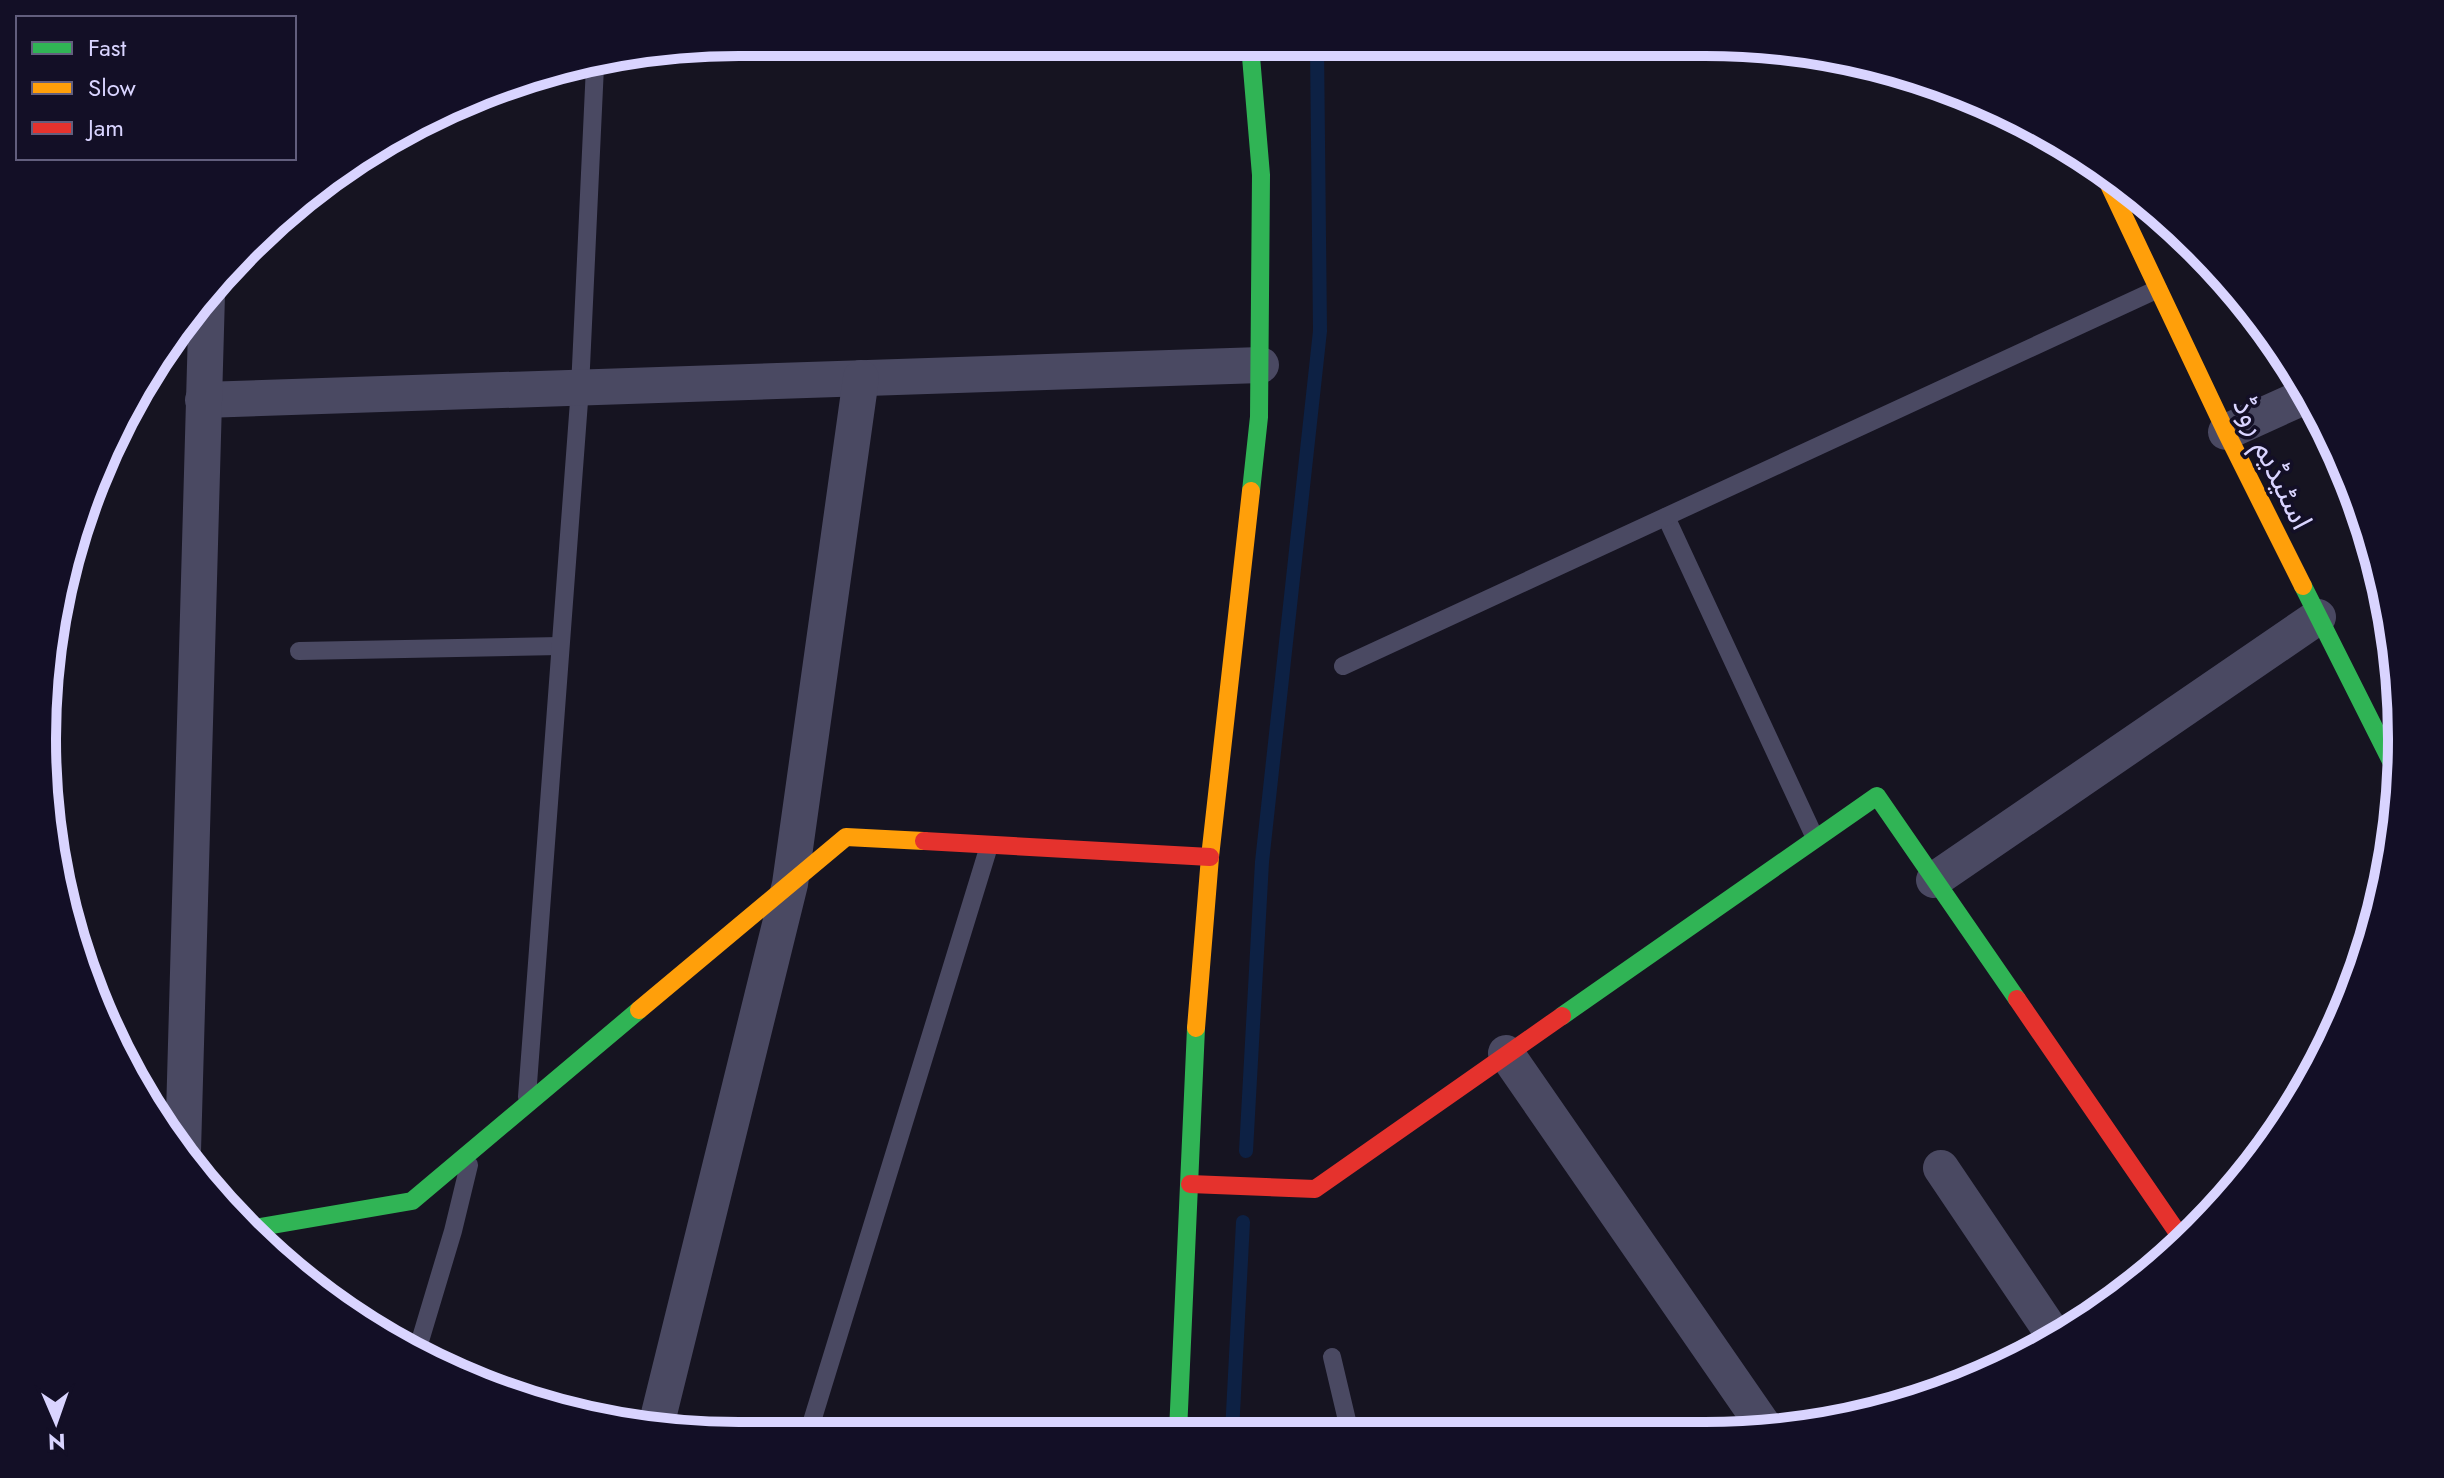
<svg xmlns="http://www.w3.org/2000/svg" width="2444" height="1478" font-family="Jost,'Noto Sans Arabic',sans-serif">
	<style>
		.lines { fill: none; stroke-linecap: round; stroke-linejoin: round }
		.stream { stroke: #0d2144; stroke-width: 14 }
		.lane { stroke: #4a4962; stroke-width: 18 }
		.street { stroke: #4a4962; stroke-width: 36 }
		.fast { stroke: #30b455; stroke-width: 18 }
		.slow { stroke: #ff9f0a; stroke-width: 18 }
		.jam { stroke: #e5322d; stroke-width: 18 }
		.labels { text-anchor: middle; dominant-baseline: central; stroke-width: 7; stroke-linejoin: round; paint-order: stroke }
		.street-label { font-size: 30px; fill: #d9d4ff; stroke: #130f26 }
		.rim { fill: none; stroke: #d9d4ff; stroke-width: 10 }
	</style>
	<rect width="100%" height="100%" fill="#161421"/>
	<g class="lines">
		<g class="stream">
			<path d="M 1246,1151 L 1262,862 L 1320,331 L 1317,45"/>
			<path d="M 1232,1432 L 1243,1222"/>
		</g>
		<g class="lane">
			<path d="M 1666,517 L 1815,838"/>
			<path d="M 299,651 L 560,646"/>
			<path d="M 1343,666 L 2158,289"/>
			<path d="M 527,1097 L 580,388 L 595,66"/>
			<path d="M 417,1351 L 453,1231 L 469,1165"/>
			<path d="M 1332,1357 L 1350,1433"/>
			<path d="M 809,1431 L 989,846"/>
		</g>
		<g class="street">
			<path d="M 203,400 L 1261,365"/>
			<path d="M 2226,432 L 2310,394"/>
			<path d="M 1934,880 L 2318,617"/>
			<path d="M 1506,1053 L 1768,1432"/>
			<path d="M 183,1151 L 207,294"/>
			<path d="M 1941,1168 L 2057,1340"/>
			<path d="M 655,1430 L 790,884 L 861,378"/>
		</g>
		<g class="fast">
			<path d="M 1250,45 L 1261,175 L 1259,417 L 1251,491"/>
			<path d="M 2303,586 L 2400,779"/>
			<path d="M 1562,1016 L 1877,796 L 2017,999"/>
			<path d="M 255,1228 L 412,1201 L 639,1010"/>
			<path d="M 1178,1432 L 1196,1028"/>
		</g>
		<g class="slow">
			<path d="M 2102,170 L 2226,432 L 2303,586"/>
			<path d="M 639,1010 L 846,837 L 924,841"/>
			<path d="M 1196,1028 L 1210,857 L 1251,491"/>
		</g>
		<g class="jam">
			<path d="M 924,841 L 1210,857"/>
			<path d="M 2017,999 L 2184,1242"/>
			<path d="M 1190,1184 L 1315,1189 L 1562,1016"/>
		</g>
	</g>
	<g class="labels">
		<g class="street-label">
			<text transform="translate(2273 463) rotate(64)">اسٹیڈیم روڈ</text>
		</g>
	</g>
	<path d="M0 0H2444V1478H0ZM739 56H1705A683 683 0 0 1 2388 739V739A683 683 0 0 1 1705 1422H739A683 683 0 0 1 56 739V739A683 683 0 0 1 739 56Z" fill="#130f26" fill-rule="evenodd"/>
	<path class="rim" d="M739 56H1705A683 683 0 0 1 2388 739V739A683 683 0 0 1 1705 1422H739A683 683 0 0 1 56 739V739A683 683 0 0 1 739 56Z"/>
	<rect x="16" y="16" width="280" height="144" fill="#130f26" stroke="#625e7d" stroke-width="2"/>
	<rect x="32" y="42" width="40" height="12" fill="#30b455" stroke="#625e7d" stroke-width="2"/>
	<text x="88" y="56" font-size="24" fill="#d9d4ff">Fast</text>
	<rect x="32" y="82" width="40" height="12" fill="#ff9f0a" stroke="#625e7d" stroke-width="2"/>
	<text x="88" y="96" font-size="24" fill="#d9d4ff">Slow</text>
	<rect x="32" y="122" width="40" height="12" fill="#e5322d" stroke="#625e7d" stroke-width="2"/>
	<text x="88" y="136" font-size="24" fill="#d9d4ff">Jam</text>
	<g transform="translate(56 1422) rotate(178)" stroke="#130f26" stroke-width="6" paint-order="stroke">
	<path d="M0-6L14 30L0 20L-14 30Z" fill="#d9d4ff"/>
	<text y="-12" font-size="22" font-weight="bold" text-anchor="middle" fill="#d9d4ff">N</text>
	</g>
</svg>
